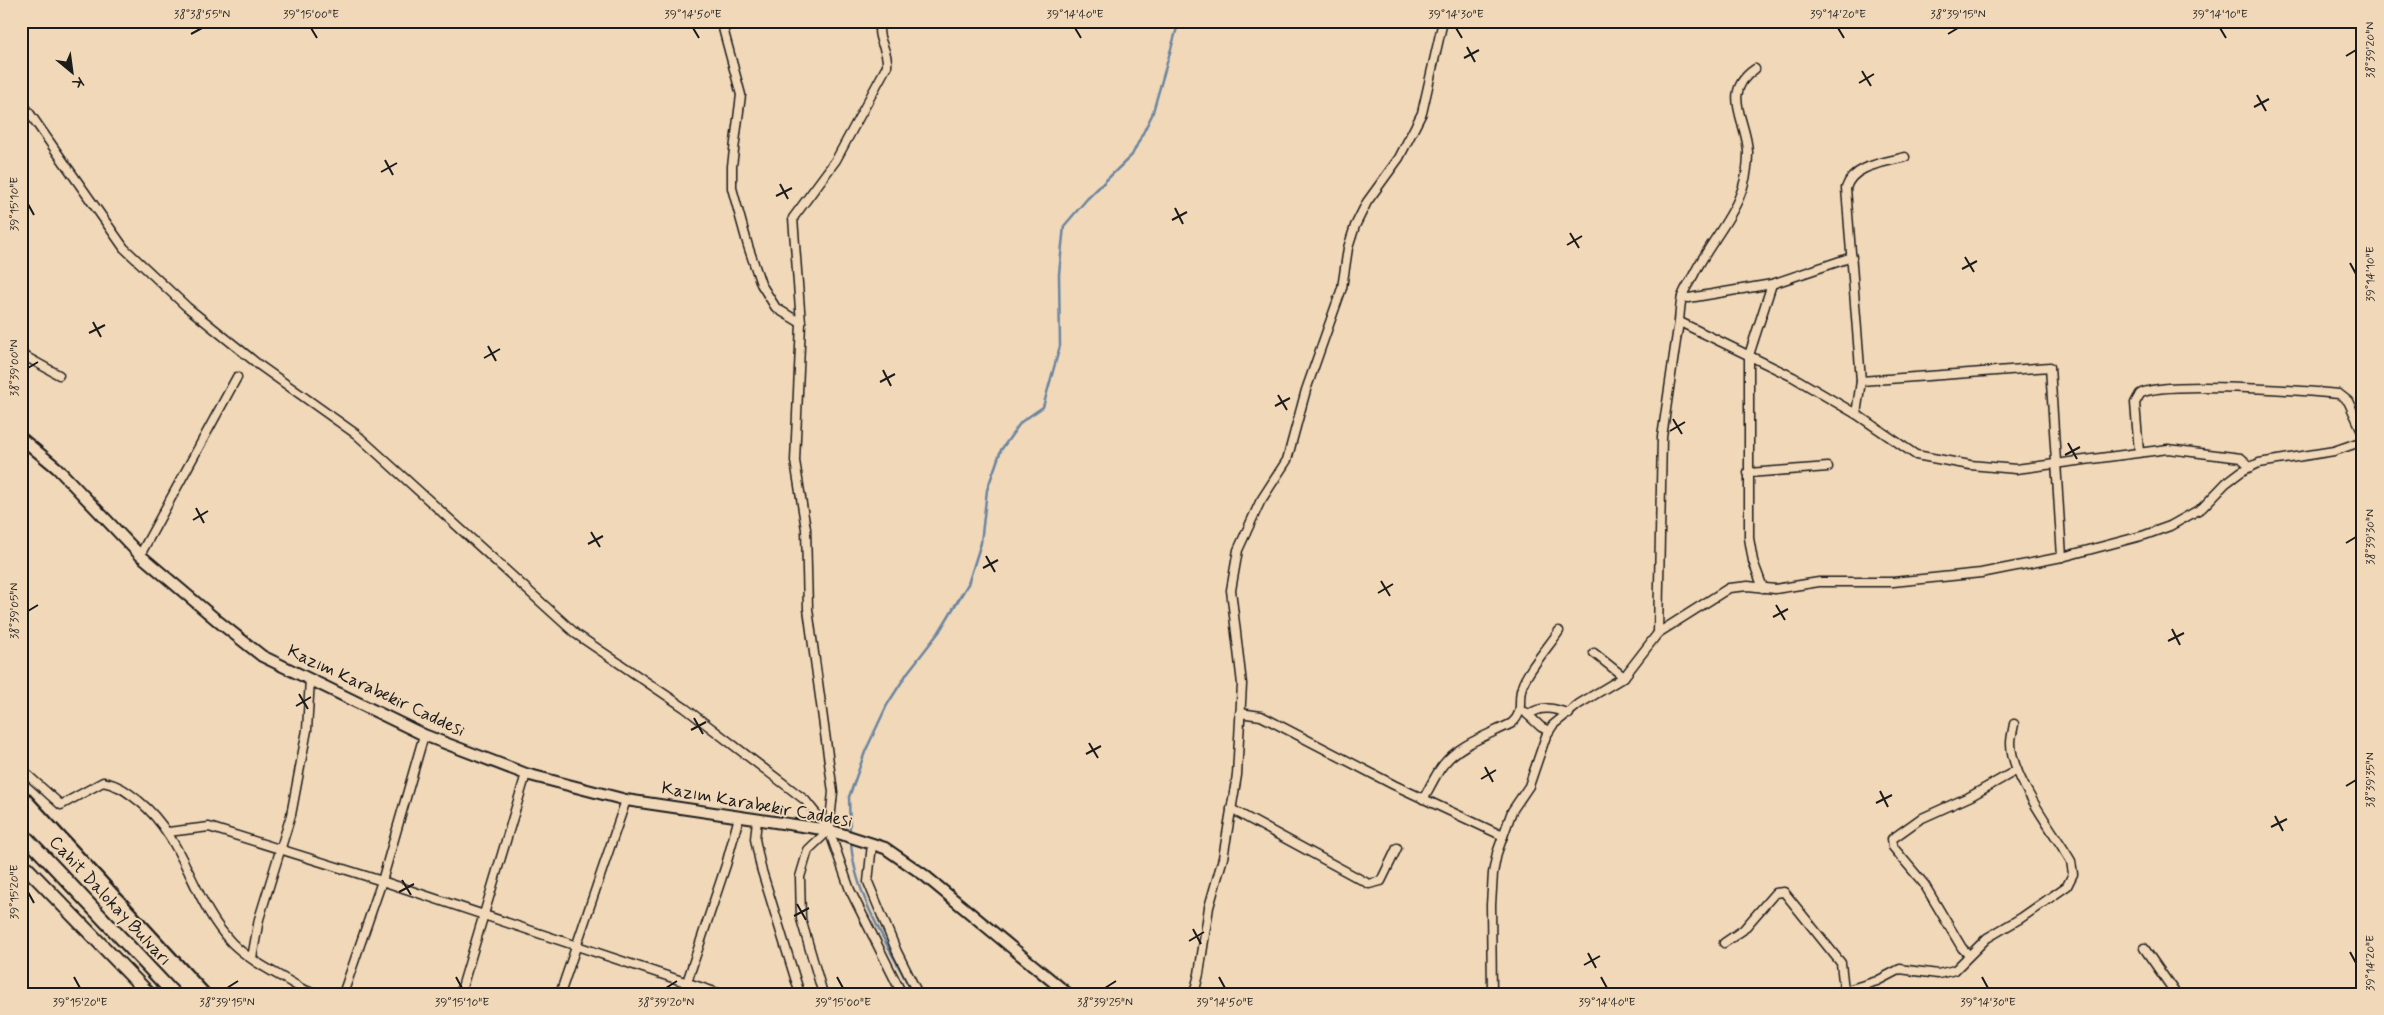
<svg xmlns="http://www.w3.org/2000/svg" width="2384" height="1015" font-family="Mynerve,sans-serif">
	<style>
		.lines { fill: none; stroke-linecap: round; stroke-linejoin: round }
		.stream { stroke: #6b86a1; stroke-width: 2.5 }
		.minor-casing { stroke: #1c1c1c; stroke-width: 11 }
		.tertiary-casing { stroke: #1c1c1c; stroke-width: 14 }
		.primary-casing { stroke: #1c1c1c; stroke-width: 16 }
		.minor { stroke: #f1d8b9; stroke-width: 8 }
		.tertiary { stroke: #f1d8b9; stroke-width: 10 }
		.primary { stroke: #f1d8b9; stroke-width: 12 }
		.rail { stroke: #1c1c1c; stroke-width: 2.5 }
		.ticks { fill: none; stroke: #1c1c1c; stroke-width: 2 }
		.labels { text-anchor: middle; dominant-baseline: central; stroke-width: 4; stroke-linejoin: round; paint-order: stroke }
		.street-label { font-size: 18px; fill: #1c1c1c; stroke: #f1d8b9 }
		.neatline { fill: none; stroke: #1c1c1c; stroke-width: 2 }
		.ticks-label { font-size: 12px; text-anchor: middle; fill: #1c1c1c }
	</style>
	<rect width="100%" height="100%" fill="#f1d8b9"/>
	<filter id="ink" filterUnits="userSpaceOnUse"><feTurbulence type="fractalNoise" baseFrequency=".02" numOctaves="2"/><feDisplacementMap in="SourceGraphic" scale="10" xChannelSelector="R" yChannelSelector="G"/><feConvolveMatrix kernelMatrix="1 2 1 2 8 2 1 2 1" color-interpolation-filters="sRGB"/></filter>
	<g filter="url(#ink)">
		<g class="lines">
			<g class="stream">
				<path d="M 850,833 L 849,797 L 865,752 L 887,705 L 908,672 L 939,632 L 968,584 L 981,543 L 987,490 L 1001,450 L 1021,422 L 1043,407 L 1060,346 L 1059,274 L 1064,226 L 1087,199 L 1132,155 L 1152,115 L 1179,21"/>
				<path d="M 851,841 C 853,893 890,948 913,994"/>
			</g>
			<g class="minor-casing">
				<g id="minor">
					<path d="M 721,21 L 741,95 L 732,166 L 732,188 L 748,246 L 761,284 L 776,308 L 801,323"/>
					<path d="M 881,21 C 874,38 889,49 887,66 L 836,160 L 793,218 L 801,323 L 795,461 L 806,529 L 808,609 L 833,792 L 829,830 L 850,890 L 902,994"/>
					<path d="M 21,101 L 124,248 L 187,307 L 259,365 L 356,434 L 576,634 L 685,708 L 805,800 L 829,830 L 808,850 L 800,877 L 801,919 L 823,994"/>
					<path d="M 1682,297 L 1689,298 L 1772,284 L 1852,257"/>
					<path d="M 1680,322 L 1793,377 L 1856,414 L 1916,455 L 1970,465 L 2016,469 L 2168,449 L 2241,458 L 2251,467"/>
					<path d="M 21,354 L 59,375"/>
					<path d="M 1861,381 L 2050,367 L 2062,557"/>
					<path d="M 1856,414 L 1861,381 L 1846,188 C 1853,165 1884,163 1905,157"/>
					<path d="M 2139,452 L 2135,403 L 2140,394 C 2160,380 2308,391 2339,394 L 2348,401 L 2363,433"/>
					<path d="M 1748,473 L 1828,467"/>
					<path d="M 140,555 L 237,377"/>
					<path d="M 1763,588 L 1753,561 L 1749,538 L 1749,355 L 1772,284"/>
					<path d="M 1658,633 L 1662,437 L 1677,334 C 1680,322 1679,309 1682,297 C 1684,290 1689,283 1693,276 C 1714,233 1749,205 1748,152 C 1747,120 1720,93 1755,69"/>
					<path d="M 1594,653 L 1624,677"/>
					<path d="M 1525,712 L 1541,727 L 1549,731"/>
					<path d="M 1240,713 L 1261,716 L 1394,785 L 1503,836"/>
					<path d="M 1528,715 C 1541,705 1555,708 1569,714"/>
					<path d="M 21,769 L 61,805 L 103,782 C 119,785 127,792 139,801 C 186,839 192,902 232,943 C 251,962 280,975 302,989 L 315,994"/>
					<path d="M 1423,799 C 1430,788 1435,775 1443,765 C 1459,744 1489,735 1512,723 C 1525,711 1517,701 1522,687 C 1526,672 1550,645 1559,631"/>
					<path d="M 1231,809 L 1369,884 L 1381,881 L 1397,848"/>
					<path d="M 757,820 L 755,839 L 761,868 L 800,994"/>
					<path d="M 168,832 L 209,827 L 382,881 L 721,994"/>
					<path d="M 872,844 L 868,882 L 897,952 L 918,994"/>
					<path d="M 1724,943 L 1743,930 L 1775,893 L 1784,892 L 1841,963 L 1844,990"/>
					<path d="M 2144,948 L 2176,994"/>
					<path d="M 1969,955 L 1962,948 L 1924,884 L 1893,847 L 1892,839 L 1920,819 L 1971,796 L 2017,770"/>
					<path d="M 252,958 L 259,919 L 291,815 L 307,730 L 310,679"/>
					<path d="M 343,994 L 382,881 L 424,735"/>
					<path d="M 460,994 L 526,774"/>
					<path d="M 560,994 L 626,800"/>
					<path d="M 683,994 L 726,865 L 739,817"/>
					<path d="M 1194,994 L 1199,974 L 1209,907 L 1223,858 L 1237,775 L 1242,684 L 1231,590 L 1238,550 L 1260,502 L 1287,460 L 1306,390 L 1342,288 L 1348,248 L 1355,226 L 1367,202 L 1399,158 L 1422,113 L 1443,21"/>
					<path d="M 1492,994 L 1491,905 L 1493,873 L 1497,853 L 1512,811 L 1529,786 L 1546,736 L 1553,725 L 1579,704 L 1624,677 L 1658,633 L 1729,588 L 1748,586 L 1775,589 L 1819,582 L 1893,582 L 1981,573 L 2062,557 L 2145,535 L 2170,526 L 2202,508 L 2226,483 L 2242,471 L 2259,463 L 2334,451 L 2363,441"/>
					<path d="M 1835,994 L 1877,981 L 1900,969 L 1938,974 L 1955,970 L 1987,938 L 2021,918 L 2067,886 L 2073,874 L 2071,861 C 2053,830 2011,778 2011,743 C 2011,737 2013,730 2014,724"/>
				</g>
			</g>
			<g class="tertiary-casing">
				<path id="tertiary" d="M 21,438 L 57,468 L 140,555 L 219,622 L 262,656 L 424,735 L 526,774 L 626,800 L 829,830 L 885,848 L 924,875 L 1068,994"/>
			</g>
			<g class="primary-casing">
				<g id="primary">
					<path d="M 21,832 L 174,994"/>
					<path d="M 21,862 L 149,994"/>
				</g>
			</g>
			<use href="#minor" class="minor"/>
			<use href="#tertiary" class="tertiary"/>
			<use href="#primary" class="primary"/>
			<path class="rail" d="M 21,785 L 213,994"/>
		</g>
	</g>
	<path class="ticks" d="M 311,28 L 317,38M 693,28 L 699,38M 1075,28 L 1081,38M 1456,28 L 1462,38M 1838,28 L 1844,38M 2220,28 L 2226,38M 191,34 L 202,28M 1948,34 L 1958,28M 1467,47 L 1475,62M 2346,56 L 2356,50M 1464,58 L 1479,50M 1862,71 L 1871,86M 1859,83 L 1874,74M 2257,95 L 2266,111M 2254,107 L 2269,99M 385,160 L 393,175M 381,172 L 397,163M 780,184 L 788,199M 776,196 L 792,188M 28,204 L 34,215M 1175,208 L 1183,224M 1172,220 L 1187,212M 1570,233 L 1579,248M 1567,245 L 1582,236M 1965,257 L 1974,272M 2350,263 L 2356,274M 1962,269 L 1977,261M 93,322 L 101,337M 89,333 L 105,325M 488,346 L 496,361M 484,358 L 500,349M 28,368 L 38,362M 883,370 L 891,386M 880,382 L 895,374M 1278,395 L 1287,410M 1275,406 L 1290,398M 1673,419 L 1682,434M 1670,431 L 1685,422M 2068,443 L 2077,459M 2065,455 L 2080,447M 196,508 L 204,523M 193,520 L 208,511M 591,532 L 600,547M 2346,543 L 2356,537M 588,544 L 603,536M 986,556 L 995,572M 983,568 L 998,560M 1381,581 L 1390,596M 1378,593 L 1393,584M 1776,605 L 1785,620M 28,611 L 38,605M 1773,617 L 1788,609M 2172,629 L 2180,645M 2168,641 L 2184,633M 299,694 L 308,709M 296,706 L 311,697M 694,718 L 703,734M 691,730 L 706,722M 1089,743 L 1098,758M 1086,754 L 1101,746M 1485,767 L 1493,782M 1481,779 L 1496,770M 2346,786 L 2356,780M 1880,791 L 1888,807M 1876,803 L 1892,795M 2275,816 L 2283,831M 2271,827 L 2287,819M 402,880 L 411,895M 28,892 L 34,903M 399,892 L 414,884M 797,904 L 806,920M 794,916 L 809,908M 1193,929 L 1201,944M 1189,941 L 1204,932M 2350,952 L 2356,963M 1588,953 L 1596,968M 1584,965 L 1600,956M 74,977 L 80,988M 456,977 L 462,988M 837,977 L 843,988M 1219,977 L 1225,988M 1601,977 L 1607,988M 1982,977 L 1988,988M 227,988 L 238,981M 666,988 L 677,981M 1105,988 L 1116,981"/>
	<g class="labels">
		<g class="street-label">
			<text transform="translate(376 691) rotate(25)">Kazım Karabekir Caddesi</text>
			<text transform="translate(757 805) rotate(10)">Kazım Karabekir Caddesi</text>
			<text transform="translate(110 901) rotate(47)">Cahit Dalokay Bulvarı</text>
		</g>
	</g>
	<rect width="2384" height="1015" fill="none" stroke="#f1d8b9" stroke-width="55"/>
	<g transform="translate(72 72) rotate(151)" stroke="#f1d8b9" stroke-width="4" paint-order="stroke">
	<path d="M0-4L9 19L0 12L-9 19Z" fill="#1c1c1c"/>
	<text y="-8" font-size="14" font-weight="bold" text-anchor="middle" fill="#1c1c1c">K</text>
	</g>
	<rect x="28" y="28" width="2328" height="960" class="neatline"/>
	<g class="ticks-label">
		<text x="202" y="18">38°38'55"N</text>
		<text x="311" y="18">39°15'00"E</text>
		<text x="693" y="18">39°14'50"E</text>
		<text x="1075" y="18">39°14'40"E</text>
		<text x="1456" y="18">39°14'30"E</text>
		<text x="1838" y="18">39°14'20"E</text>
		<text x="1958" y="18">38°39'15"N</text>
		<text x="2220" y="18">39°14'10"E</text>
		<text transform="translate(2370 50) rotate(-90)" y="4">38°39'20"N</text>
		<text transform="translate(14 204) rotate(-90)" y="4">39°15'10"E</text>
		<text transform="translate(2370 274) rotate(-90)" y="4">39°14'10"E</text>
		<text transform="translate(14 368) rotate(-90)" y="4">38°39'00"N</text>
		<text transform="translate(2370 537) rotate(-90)" y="4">38°39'30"N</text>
		<text transform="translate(14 611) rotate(-90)" y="4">38°39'05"N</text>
		<text transform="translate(2370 780) rotate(-90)" y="4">38°39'35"N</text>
		<text transform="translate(14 892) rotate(-90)" y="4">39°15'20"E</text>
		<text transform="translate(2370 963) rotate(-90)" y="4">39°14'20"E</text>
		<text x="80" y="1006">39°15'20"E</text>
		<text x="227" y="1006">38°39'15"N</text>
		<text x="462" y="1006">39°15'10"E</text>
		<text x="666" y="1006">38°39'20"N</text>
		<text x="843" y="1006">39°15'00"E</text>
		<text x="1105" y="1006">38°39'25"N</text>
		<text x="1225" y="1006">39°14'50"E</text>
		<text x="1607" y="1006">39°14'40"E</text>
		<text x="1988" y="1006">39°14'30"E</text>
	</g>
</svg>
